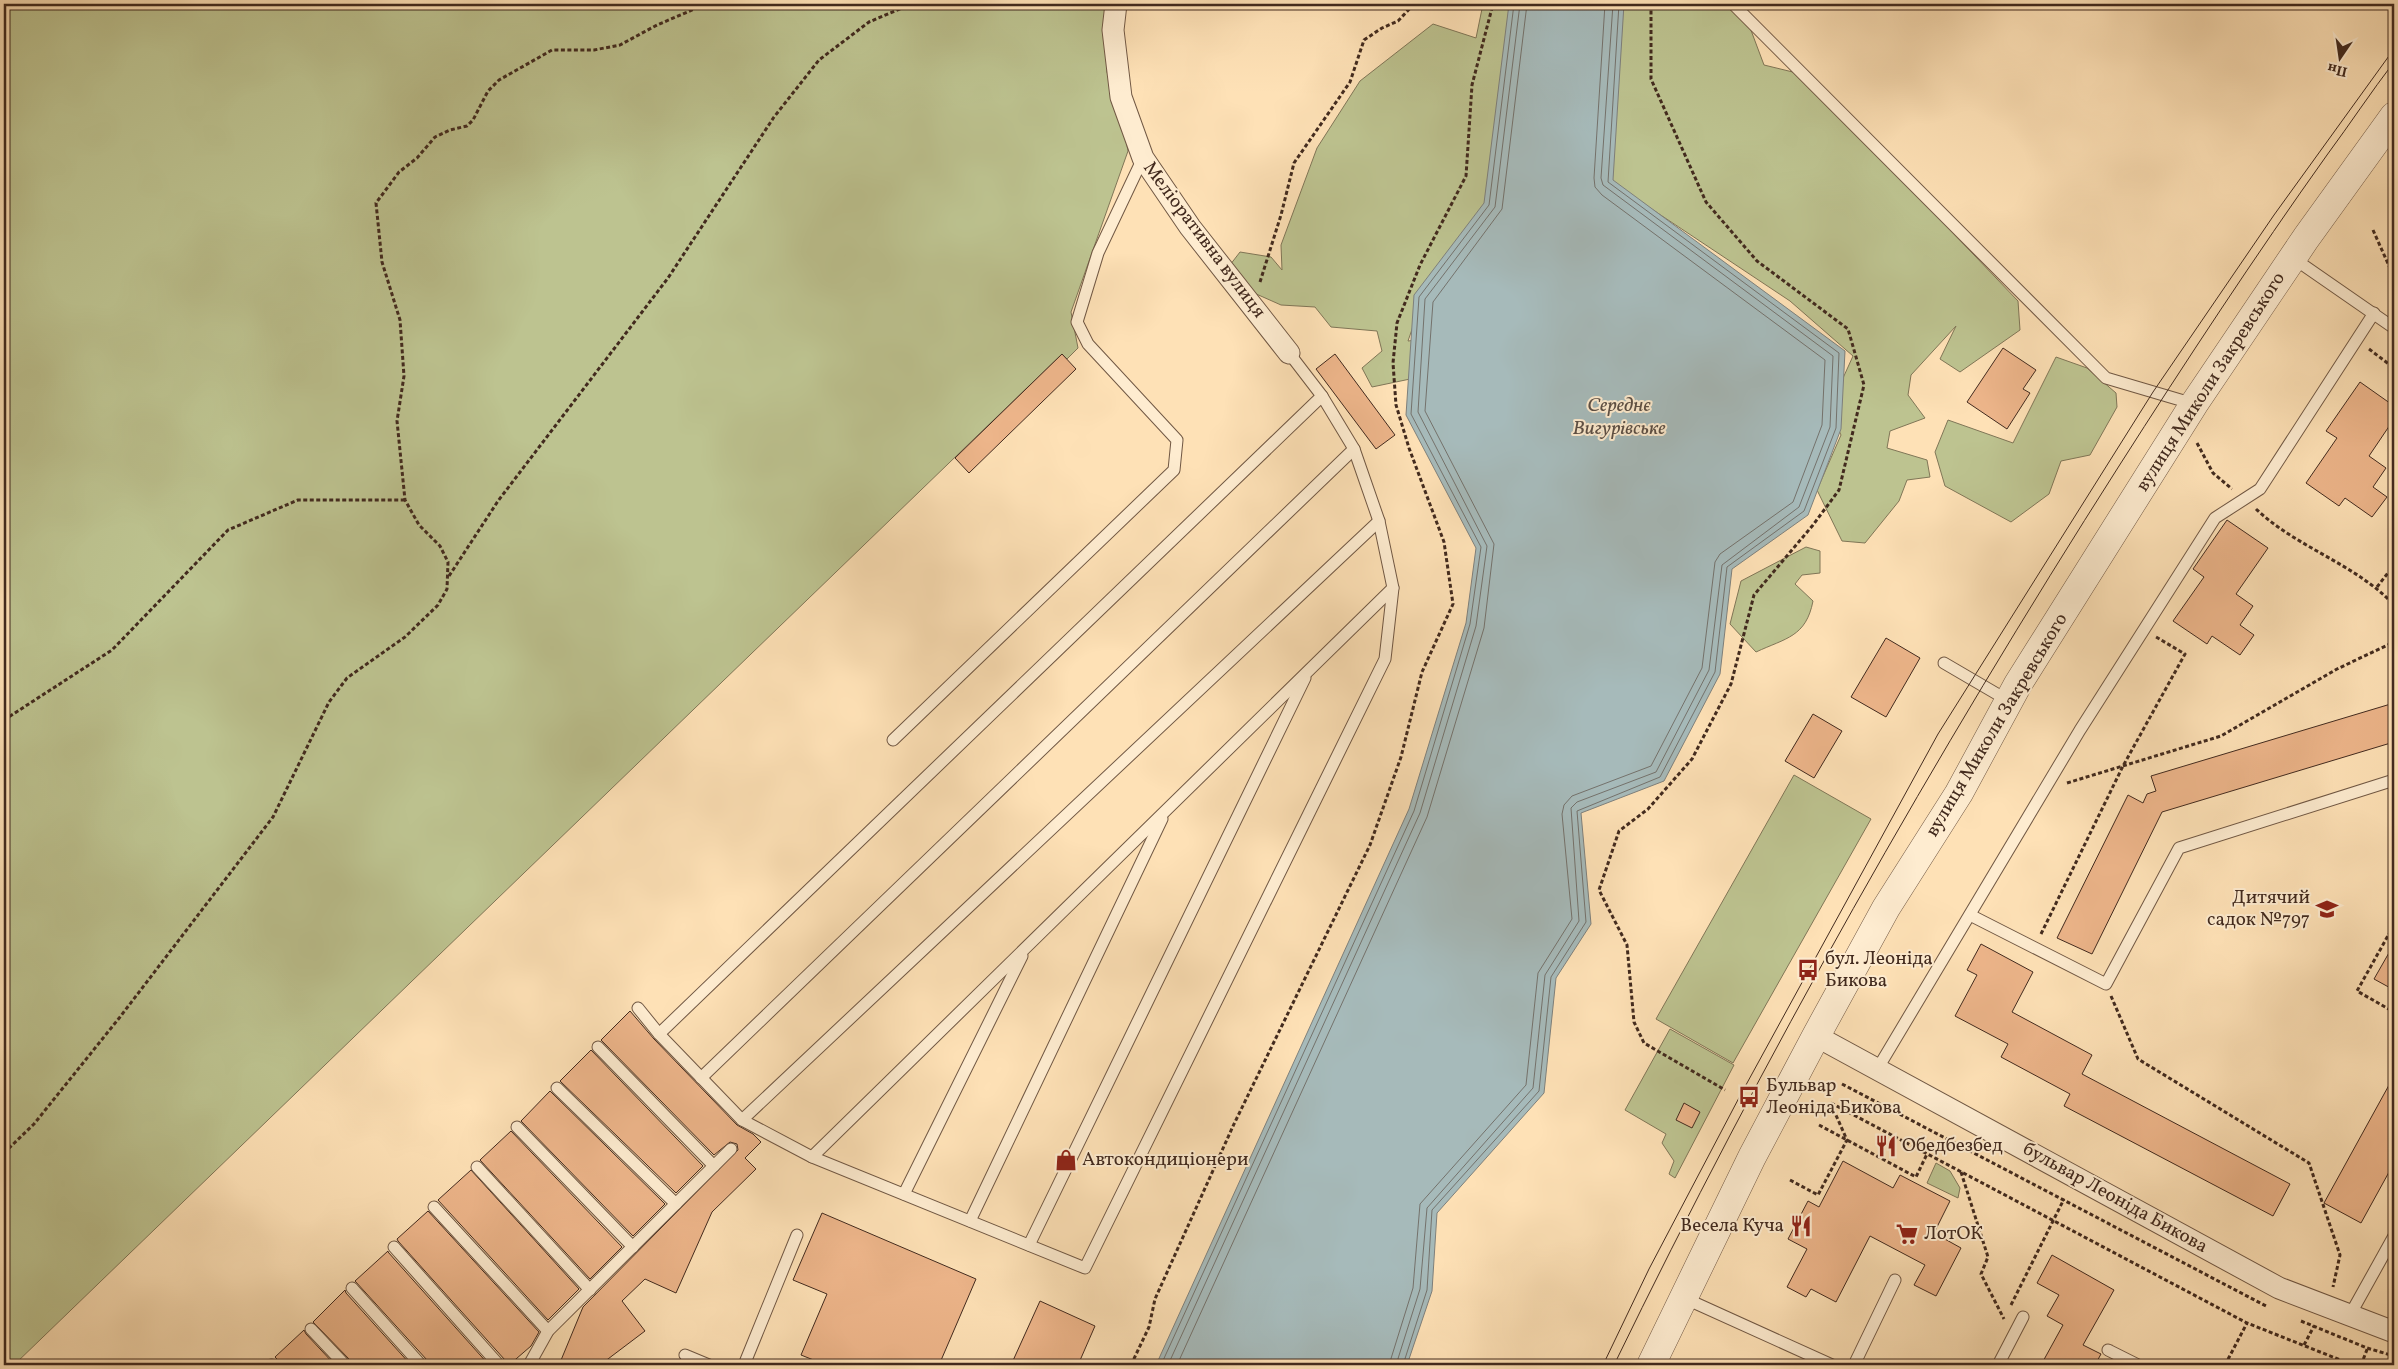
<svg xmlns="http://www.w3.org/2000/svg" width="2398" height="1369" font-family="Vollkorn,serif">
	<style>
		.green { fill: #bdc390; stroke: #807657 }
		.water { fill: #a6baba; stroke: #7e807c }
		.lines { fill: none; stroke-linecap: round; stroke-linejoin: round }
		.shore { stroke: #74726c; stroke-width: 1 }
		.building { fill: #edb58a; stroke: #422a1e }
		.service-casing { stroke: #715844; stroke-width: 13 }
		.minor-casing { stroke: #715844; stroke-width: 23 }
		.tertiary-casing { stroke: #715844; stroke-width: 29 }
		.path { stroke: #422a1e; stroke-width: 3; stroke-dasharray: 4 2.5; stroke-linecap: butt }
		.service { stroke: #feecd0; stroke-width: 11 }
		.minor { stroke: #feecd0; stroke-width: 21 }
		.tertiary { stroke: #feecd0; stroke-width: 28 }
		.tram { stroke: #422a1e; stroke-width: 1 }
		.labels { text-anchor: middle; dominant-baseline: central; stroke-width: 4; stroke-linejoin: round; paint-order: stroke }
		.street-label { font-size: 19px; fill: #422a1e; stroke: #feecd0 }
		.poi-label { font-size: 19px; fill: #422a1e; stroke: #feecd0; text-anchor: start }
		.water-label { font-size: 20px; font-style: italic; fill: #5b4e45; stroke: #feecd0 }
	</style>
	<rect width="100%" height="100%" fill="#fee1b6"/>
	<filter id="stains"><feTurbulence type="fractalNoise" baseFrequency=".004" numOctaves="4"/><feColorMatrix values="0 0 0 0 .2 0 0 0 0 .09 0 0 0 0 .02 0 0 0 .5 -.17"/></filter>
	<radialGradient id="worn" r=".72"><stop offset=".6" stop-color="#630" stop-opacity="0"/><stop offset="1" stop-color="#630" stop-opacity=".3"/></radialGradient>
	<g class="green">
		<path d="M 4,4 L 1105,4 L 1107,72 L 1123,125 L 1128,151 L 1071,312 L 1078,348 L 1067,359 L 1062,354 L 14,1365 L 4,1365 Z"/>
		<path d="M 1483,4 L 1527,4 L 1529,144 L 1418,312 L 1408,341 L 1436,338 L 1434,374 L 1372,387 L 1362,368 L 1382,351 L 1377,331 L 1331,327 L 1315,307 L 1281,305 L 1245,289 L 1230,265 L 1240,252 L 1271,257 L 1282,270 L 1281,245 L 1317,148 L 1360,81 L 1433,24 L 1476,38 Z"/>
		<path d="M 1604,4 L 1731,4 L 1746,17 L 1764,65 L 1801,74 L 2018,301 L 2020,330 L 1960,372 L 1940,359 L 1956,326 L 1911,375 L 1908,395 L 1925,418 L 1890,431 L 1887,448 L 1927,460 L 1930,477 L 1907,480 L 1899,501 L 1865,543 L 1842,541 L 1817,490 L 1841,435 L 1829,409 L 1853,356 L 1790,301 L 1608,180 Z"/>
		<path d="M 2056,357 L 2087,368 L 2116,393 L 2117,407 L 2090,455 L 2061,461 L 2049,494 L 2011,522 L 1945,486 L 1935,452 L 1948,420 L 2013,443 Z"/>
		<path d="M 1806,547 L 1820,551 L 1820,573 L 1802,575 L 1795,584 L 1813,601 C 1806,637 1786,638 1756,652 L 1730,624 L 1741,581 Z"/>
		<path d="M 1794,775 L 1871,819 L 1733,1063 L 1656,1019 Z"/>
		<path d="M 1670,1029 L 1734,1065 L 1675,1178 L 1669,1174 L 1674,1161 L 1662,1143 L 1666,1134 L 1625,1110 Z"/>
		<path d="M 1936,1163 L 1950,1171 L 1960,1188 L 1958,1198 L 1927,1183 Z"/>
	</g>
	<path class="water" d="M 1509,4 L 1624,4 L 1613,180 L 1845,351 L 1841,429 L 1808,515 L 1732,569 L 1720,674 L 1664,781 L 1581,813 L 1591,924 L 1556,978 L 1544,1093 L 1437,1213 L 1432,1291 L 1407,1365 L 1156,1365 L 1409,809 L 1466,623 L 1476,548 L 1406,415 L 1414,295 L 1484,203 Z"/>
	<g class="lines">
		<g class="shore">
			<path d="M 1161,1365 L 1414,811 L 1470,624 L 1481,547 L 1411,414 L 1419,297 L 1489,205 L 1514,4"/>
			<path d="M 1168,1365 L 1420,813 L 1476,626 L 1487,546 L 1418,412 L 1425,299 L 1495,207 L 1520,4"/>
			<path d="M 1177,1365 L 1427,817 L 1484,628 L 1494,544 L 1425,411 L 1433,302 L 1502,209 L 1527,4"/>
			<path d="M 1389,1365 L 1413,1288 L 1420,1204 L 1526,1085 L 1538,973 L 1572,919 L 1562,814 L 1564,805 L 1572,796 L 1651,766 L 1702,668 L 1715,562 L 1720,554 L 1793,502 L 1822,425 L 1825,360 L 1602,195 L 1595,187 L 1594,178 L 1605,4"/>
			<path d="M 1396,1365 L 1420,1289 L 1427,1208 L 1533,1088 L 1545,975 L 1579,921 L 1571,808 L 1577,802 L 1656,772 L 1709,670 L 1722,565 L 1799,507 L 1830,427 L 1833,356 L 1603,185 L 1601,178 L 1613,4"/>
			<path d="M 1403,1365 L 1427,1290 L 1432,1210 L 1539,1091 L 1551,977 L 1586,922 L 1577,811 L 1660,777 L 1715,672 L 1727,567 L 1804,511 L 1836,428 L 1839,353 L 1608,182 L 1619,4"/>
		</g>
	</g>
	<g class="building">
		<path d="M 2003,348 L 2036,370 L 2023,389 L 2030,393 L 2007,429 L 1967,402 Z"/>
		<path d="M 1062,354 L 1076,369 L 969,473 L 955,458 Z"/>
		<path d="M 1335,354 L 1395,435 L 1376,449 L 1316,369 Z"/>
		<path d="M 2360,382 L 2394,406 L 2394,419 L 2369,456 L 2386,468 L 2373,487 L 2387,497 L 2372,517 L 2345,498 L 2339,506 L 2306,483 L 2337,438 L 2326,431 Z"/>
		<path d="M 2227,520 L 2268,548 L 2236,594 L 2253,606 L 2240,625 L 2254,635 L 2240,655 L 2212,636 L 2207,644 L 2173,621 L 2204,577 L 2193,569 Z"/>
		<path d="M 1886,638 L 1920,658 L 1886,717 L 1851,697 Z"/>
		<path d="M 2394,703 L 2394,742 L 2162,812 L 2092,954 L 2057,938 L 2128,795 L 2143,803 L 2147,794 L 2156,791 L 2151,776 Z"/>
		<path d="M 1813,714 L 1842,731 L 1814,778 L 1785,761 Z"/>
		<path d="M 1981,944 L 2033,972 L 2012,1012 L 2092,1055 L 2082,1074 L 2290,1184 L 2273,1216 L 2064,1106 L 2070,1094 L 2001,1057 L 2008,1044 L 1955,1016 L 1977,975 L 1967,970 Z"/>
		<path d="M 2394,944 L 2394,990 L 2374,979 Z"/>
		<path d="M 630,1011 L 654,1039 L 737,1125 L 753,1134 L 761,1142 L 745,1158 L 756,1169 L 712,1212 L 676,1293 L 645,1279 L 622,1301 L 645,1331 L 600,1365 L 559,1365 L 583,1307 L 738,1150 L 737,1144 L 730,1142 L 714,1155 L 601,1040 Z"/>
		<path d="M 591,1050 L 703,1166 L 676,1193 L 560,1081 Z"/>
		<path d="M 2394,1076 L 2394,1163 L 2361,1223 L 2324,1203 Z"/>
		<path d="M 550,1091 L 665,1204 L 633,1236 L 521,1121 Z"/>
		<path d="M 1684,1103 L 1700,1112 L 1692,1128 L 1676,1120 Z"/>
		<path d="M 511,1131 L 622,1247 L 590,1279 L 480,1160 Z"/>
		<path d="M 1843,1161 L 1893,1188 L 1900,1175 L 1950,1201 L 1934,1233 L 1961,1248 L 1936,1296 L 1914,1285 L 1925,1265 L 1870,1236 L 1836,1302 L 1811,1289 L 1806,1297 L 1787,1287 L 1807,1249 L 1788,1239 L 1808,1201 L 1819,1207 Z"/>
		<path d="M 471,1170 L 579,1289 L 548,1320 L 438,1200 Z"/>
		<path d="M 428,1211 L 539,1332 L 531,1346 L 509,1365 L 506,1365 L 505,1360 L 398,1241 L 397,1239 Z"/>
		<path d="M 822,1213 L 976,1279 L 939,1365 L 826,1365 L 801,1355 L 827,1294 L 793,1280 Z"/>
		<path d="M 388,1251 L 388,1252 L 489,1365 L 428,1365 L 427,1360 L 355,1281 Z"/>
		<path d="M 2052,1255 L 2114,1290 L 2083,1345 L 2101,1354 L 2095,1365 L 2041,1365 L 2063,1325 L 2047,1316 L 2059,1295 L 2037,1283 Z"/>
		<path d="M 345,1290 L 346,1293 L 411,1365 L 352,1365 L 350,1360 L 313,1322 Z"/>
		<path d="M 1040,1301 L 1095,1326 L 1078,1365 L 1011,1365 Z"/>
		<path d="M 304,1330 L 306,1334 L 335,1365 L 283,1365 L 275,1357 Z"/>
	</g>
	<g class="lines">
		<g class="service-casing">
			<g id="service">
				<path d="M 1733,4 L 2106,378 L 2194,404"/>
				<path d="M 2293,258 L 2394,328"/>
				<path d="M 1944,663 L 2009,701"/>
				<path d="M 893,740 L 1174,470 L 1177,440 L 1088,344 L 1077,322 L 1098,253 L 1143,158"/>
				<path d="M 1970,915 L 2106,984 L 2179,848 L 2394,780"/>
				<path d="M 638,1008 L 659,1034 L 742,1120 L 812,1157 L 1085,1268 L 1385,659 L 1393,588 L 1379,521 L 1354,449 L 1322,396 L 1289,353"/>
				<path d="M 659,1034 L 1322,396"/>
				<path d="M 598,1047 L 714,1166"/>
				<path d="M 1878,1068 L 2080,730 L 2215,518 L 2260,489 L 2374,313"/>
				<path d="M 701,1078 L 1354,449"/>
				<path d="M 557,1088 L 676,1204"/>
				<path d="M 742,1120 L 1379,521"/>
				<path d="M 517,1127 L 633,1247"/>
				<path d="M 812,1157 L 1393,588"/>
				<path d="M 477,1167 L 590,1290"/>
				<path d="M 904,1194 L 1022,956"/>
				<path d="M 434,1207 L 548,1331"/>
				<path d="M 970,1221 L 1162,819"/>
				<path d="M 1029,1245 L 1305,678"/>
				<path d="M 394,1247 L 499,1365"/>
				<path d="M 352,1288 L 421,1365"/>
				<path d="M 1684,1298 L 1832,1365"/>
				<path d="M 2350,1315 L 2394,1236"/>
				<path d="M 311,1329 L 345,1365"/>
				<path d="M 2108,1350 L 2138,1365"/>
				<path d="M 685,1355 L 709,1365"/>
				<path d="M 271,1365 L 272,1365"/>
				<path d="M 529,1365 L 548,1331 L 731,1149"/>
				<path d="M 744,1365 L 797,1235"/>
				<path d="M 1854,1365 L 1895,1280"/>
				<path d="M 1998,1365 L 2023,1317"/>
			</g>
		</g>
		<g class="minor-casing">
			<g id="minor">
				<path d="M 1116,4 L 1113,30 L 1121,97 L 1143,158 L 1190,227 L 1289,353"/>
				<path d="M 1816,1036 L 2279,1288 L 2394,1332"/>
			</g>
		</g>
		<g class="tertiary-casing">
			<path id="tertiary" d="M 1651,1365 L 1752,1157 L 1816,1036 L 1886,908 L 1959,793 L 2018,684 L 2194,404 L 2306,238 L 2394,116"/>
		</g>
		<g class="path">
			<path d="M 1651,4 L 1651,79 L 1706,202 L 1757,261 L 1848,329 L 1864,385 L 1839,490 L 1813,525 L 1754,595 L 1731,684 L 1692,759 L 1648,809 L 1619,831 L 1599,890 L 1627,945 L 1634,1022 L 1644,1043 L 1725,1090"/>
			<path d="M 2373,230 L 2394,277"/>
			<path d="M 1260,282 L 1281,215 L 1294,163 L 1350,82 L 1364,40 L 1382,28 L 1398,21 L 1414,4"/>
			<path d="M 2369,349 L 2394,368"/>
			<path d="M 2197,443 L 2213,473 L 2232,489"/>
			<path d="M 2256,509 C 2297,548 2356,564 2394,605"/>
			<path d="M 449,576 L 498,501 L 668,278 L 774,117 L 819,60 L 869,22 L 909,5 L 919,4"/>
			<path d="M 2377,587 L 2394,565"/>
			<path d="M 4,720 L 112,650 L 228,530 L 298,500 L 405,500"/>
			<path d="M 2067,783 L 2221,736 L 2337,669 L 2394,642"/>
			<path d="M 2394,925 L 2357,991 L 2394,1012"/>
			<path d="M 2041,934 L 2123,766 L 2185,654 L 2156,637"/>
			<path d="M 2111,996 L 2138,1059 L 2309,1163 L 2340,1255 L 2333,1287"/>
			<path d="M 1842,1084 L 2266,1306"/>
			<path d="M 1831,1103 L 2247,1323 L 2353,1365"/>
			<path d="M 1819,1125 L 1916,1177 L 1927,1154"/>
			<path d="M 4,1153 L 34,1124 L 120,1017 L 273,817 L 329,702 L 347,678 L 405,637 L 438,605 L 447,589 L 448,562 L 440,546 L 419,525 L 405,500 L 397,421 L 404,376 L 400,320 L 382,262 L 376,203 L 399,172 L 417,158 L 435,137 L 450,130 L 467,126 L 473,120 L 488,91 L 499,80 L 552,50 L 594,50 L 620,45 L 657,25 L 706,4"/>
			<path d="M 1961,1172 L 1988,1257 L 1981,1274 L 2004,1319"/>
			<path d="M 1790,1180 L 1818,1195 L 1847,1140 L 1831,1104"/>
			<path d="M 2011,1305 L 2064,1199"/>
			<path d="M 2301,1321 L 2367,1348 L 2394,1356"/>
			<path d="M 2304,1345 L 2314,1326"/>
			<path d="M 1131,1365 L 1149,1327 L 1155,1299 L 1234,1124 L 1370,845 L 1401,757 L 1422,672 L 1453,604 L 1444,542 L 1409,448 L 1396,405 L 1393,363 L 1397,323 L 1420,265 L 1466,176 L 1472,85 L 1493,4"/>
			<path d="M 2225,1365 L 2247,1323"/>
			<path d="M 2361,1365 L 2368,1347"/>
		</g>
		<use href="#service" class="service"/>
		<use href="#minor" class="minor"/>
		<use href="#tertiary" class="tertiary"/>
		<g class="tram">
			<path d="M 1603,1365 L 1649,1269 L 1741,1094 L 1938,734 L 2153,392 L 2274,215 L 2394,49"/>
			<path d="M 1614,1365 C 1764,1056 1934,756 2119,466 C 2186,361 2255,256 2327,155 C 2350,124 2371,92 2394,62"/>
		</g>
	</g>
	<defs>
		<g id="school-bare" transform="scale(1.725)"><path d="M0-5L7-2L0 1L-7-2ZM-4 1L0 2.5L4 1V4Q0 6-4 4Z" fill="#8f2418" stroke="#feecd0" stroke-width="2.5" paint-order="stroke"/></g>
		<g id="bus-bare" transform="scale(1.725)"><path d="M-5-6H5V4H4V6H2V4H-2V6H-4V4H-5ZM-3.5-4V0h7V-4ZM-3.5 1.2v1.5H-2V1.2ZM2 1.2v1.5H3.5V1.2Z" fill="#8f2418" stroke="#feecd0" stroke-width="2.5" paint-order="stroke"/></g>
		<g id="restaurant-bare" transform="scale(1.725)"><path d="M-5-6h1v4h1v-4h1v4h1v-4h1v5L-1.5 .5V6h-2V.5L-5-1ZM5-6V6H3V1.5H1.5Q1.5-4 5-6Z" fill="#8f2418" stroke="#feecd0" stroke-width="2.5" paint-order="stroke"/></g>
		<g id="shop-bare" transform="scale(1.725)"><path d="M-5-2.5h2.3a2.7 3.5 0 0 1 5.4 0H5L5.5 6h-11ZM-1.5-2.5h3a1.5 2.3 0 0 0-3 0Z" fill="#8f2418" stroke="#feecd0" stroke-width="2.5" paint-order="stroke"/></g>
		<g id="supermarket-bare" transform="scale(1.725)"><path d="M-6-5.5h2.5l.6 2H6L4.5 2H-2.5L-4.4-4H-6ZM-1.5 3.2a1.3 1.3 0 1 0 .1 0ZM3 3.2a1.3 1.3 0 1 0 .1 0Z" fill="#8f2418" stroke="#feecd0" stroke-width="2.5" paint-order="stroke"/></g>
	</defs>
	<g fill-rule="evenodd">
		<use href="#school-bare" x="2327" y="909"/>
		<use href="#bus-bare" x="1808" y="970"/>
		<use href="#bus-bare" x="1749" y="1097"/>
		<use href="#restaurant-bare" x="1886" y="1146"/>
		<use href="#shop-bare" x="1066" y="1160"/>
		<use href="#restaurant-bare" x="1801" y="1226"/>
		<use href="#supermarket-bare" x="1907" y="1234"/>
	</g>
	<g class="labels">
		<g class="street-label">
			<text transform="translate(1204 240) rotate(53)">Меліоративна вулиця</text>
			<text transform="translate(2211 382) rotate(-57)">вулиця Миколи Закревського</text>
			<text transform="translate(1997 725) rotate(-59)">вулиця Миколи Закревського</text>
			<text transform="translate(2115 1198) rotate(29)">бульвар Леоніда Бикова</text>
		</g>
		<g class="poi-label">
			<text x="2310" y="898" text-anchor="end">Дитячий<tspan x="2310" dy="22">садок №797</tspan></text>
			<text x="1825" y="959">бул. Леоніда<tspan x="1825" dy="22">Бикова</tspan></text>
			<text x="1766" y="1086">Бульвар<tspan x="1766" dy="22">Леоніда Бикова</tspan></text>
			<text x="1902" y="1146">Обедбезбед</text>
			<text x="1082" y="1160">Автокондиціонери</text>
			<text x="1784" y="1226" text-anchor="end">Весела Куча</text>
			<text x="1924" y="1234">ЛотОК</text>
		</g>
		<g class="water-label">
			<text x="1619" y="406">Середнє<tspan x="1619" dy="23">Вигурівське</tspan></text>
		</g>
	</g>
	<rect width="2398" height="1369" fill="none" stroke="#fee1b6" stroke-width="20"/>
	<rect x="5" y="5" width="2388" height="1359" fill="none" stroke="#422a1e" stroke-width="2.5"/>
	<rect x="10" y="10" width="2378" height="1349" fill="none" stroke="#422a1e"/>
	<g transform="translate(2340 58) rotate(193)" stroke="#feecd0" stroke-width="4" paint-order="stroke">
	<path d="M0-4L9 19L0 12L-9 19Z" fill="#422a1e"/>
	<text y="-8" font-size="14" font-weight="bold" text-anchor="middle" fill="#422a1e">Пн</text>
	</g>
	<rect width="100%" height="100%" filter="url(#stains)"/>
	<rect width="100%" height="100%" fill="url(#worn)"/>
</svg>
